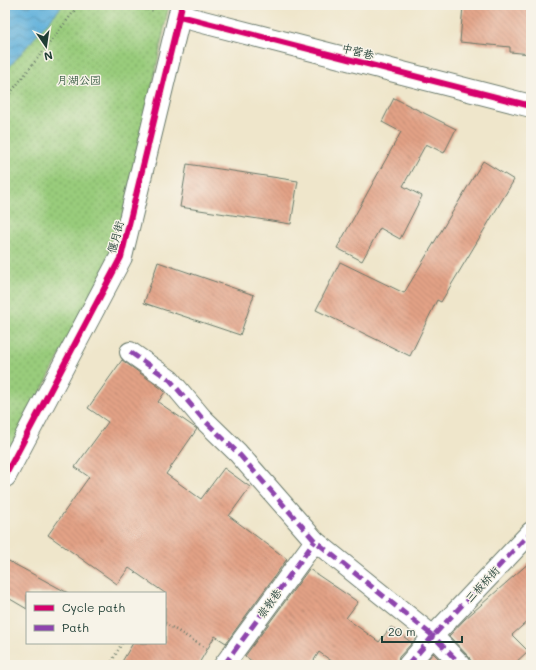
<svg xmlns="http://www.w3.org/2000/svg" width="536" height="670" font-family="Mali,'LXGW WenKai TC',sans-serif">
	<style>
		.green { fill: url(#green-dots); stroke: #5c8458 }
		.water { fill: url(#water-waves); stroke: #407788 }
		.building { fill: url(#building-back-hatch) }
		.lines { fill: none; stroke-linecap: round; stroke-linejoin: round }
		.pedestrian-casing { stroke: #687869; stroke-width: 22 }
		.minor-casing { stroke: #687869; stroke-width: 24 }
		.tertiary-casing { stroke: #687869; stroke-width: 24 }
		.path { stroke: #687869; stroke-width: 2.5; stroke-dasharray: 1 3; stroke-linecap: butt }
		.pedestrian { stroke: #fff; stroke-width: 20 }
		.minor { stroke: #fff; stroke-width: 22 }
		.tertiary { stroke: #fff; stroke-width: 22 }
		.quiet { stroke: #8e44ad; stroke-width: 5; stroke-dasharray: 10 5; stroke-linecap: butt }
		.cycleway-casing { stroke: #f7f3e8; stroke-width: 8 }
		.cycleway { stroke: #d6006c; stroke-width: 6 }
		.labels { text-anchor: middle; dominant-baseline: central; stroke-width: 3; stroke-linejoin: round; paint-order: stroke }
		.street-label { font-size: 11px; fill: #1f3d34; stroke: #f7f3e8 }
		.park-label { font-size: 11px; fill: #375a42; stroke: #f7f3e8 }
	</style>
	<defs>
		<pattern id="green-dots" width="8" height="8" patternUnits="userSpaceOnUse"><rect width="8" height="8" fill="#99cc7c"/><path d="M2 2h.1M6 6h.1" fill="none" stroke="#7ca766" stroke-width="1.8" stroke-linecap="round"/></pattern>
		<pattern id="water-waves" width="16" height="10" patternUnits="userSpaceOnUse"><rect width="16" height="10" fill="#61b1db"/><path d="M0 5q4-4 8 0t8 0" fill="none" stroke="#4f91b2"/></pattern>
		<pattern id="building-back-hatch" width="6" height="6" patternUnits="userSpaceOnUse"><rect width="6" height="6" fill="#e3a286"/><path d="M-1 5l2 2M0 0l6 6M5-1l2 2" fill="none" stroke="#b7856e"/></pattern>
	</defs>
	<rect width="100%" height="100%" fill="#f7f3e8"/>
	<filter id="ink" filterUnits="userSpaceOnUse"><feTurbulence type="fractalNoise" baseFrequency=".025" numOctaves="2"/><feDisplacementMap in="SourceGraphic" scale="8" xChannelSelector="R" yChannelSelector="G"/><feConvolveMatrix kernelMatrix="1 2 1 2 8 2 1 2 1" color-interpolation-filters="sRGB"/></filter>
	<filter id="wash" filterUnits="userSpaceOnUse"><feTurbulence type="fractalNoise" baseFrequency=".012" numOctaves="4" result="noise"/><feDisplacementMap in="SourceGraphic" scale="16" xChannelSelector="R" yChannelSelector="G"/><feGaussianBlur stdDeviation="0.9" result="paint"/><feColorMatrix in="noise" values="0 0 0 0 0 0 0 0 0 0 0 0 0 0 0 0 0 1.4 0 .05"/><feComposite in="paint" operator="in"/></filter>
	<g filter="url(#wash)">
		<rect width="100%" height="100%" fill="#efe6cb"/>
		<path class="green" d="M 5,5 L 169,5 L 134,178 L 112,256 L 5,461 Z"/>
		<path class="water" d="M 5,5 L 63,5 L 10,66 L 5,76 Z"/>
		<g id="blocks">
			<g class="building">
				<path d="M 463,5 L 531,5 L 531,54 L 510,52 L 510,47 L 460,42 Z"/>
				<path d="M 394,98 L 456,129 L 444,153 L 426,144 L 403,186 L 422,196 L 400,239 L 380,228 L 362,261 L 337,248 L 401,132 L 382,122 Z"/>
				<path d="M 483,161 L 514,180 L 441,302 L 437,300 L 410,356 L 316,310 L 340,262 L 404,293 Z"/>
				<path d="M 187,164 L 298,181 L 291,224 L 180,207 Z"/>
				<path d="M 158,262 L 254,295 L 240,335 L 144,303 Z"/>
				<path d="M 122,360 L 162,389 L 165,392 L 158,402 L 197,429 L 166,474 L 201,499 L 224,468 L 250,487 L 229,516 L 287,559 L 226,643 L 215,636 L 198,665 L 120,665 L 133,643 L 165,643 L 165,593 L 129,568 L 117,584 L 48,535 L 89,477 L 75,467 L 108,422 L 88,408 Z"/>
				<path d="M 5,559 L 68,593 L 27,593 L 27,609 L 5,596 Z"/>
				<path d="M 531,561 L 531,618 L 512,635 L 528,651 L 513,665 L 472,665 L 469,657 L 449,636 L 465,619 Z"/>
				<path d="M 309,569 L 358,602 L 346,618 L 379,642 L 391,627 L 412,643 L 399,657 L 397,665 L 337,665 L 319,652 L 311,665 L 257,665 L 245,656 Z"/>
				<path d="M 433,653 L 445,665 L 423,665 Z"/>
			</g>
		</g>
	</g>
	<g filter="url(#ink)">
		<use href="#blocks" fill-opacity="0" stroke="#687869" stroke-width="1"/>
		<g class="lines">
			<g class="pedestrian-casing">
				<g id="pedestrian">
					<path d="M 130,352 L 170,380 L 202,418 L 238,453 L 315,541 L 433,636 L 531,532"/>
					<path d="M 224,665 L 315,541"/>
					<path d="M 408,665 L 433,636 L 461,665"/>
				</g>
			</g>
			<g class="minor-casing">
				<path id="minor" d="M 180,16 L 531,106"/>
			</g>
			<g class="tertiary-casing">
				<path id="tertiary" d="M 5,476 L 121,257 L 182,5"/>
			</g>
			<g class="path">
				<path d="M 124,5 L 155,11"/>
				<path d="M 5,100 L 79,5"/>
				<path d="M 165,623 L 207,649"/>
				<path d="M 110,665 L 122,643"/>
				<path d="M 528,665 L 531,662"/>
			</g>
			<use href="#pedestrian" class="pedestrian"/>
			<use href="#minor" class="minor"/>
			<use href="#tertiary" class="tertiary"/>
			<g class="quiet">
				<path d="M 130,352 L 170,380 L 202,418 L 238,453 L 315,541 L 433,636 L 531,532"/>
				<path d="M 224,665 L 315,541"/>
				<path d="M 408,665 L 433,636 L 461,665"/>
			</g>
			<g class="cycleway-casing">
				<g id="cycleway">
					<path d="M 180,16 L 531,106"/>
					<path d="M 5,476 L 121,257 L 182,5"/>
				</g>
			</g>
			<use href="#cycleway" class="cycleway"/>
		</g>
	</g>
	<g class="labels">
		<g class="street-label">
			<text transform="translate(358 51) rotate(14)">中营巷</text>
			<text transform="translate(115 237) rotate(-75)">偃月街</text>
			<text transform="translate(482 584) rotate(-47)">三板桥街</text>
			<text transform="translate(269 603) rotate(-54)">崇教巷</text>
		</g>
		<g class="park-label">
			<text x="79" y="79">月湖公园</text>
		</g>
	</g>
	<rect width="536" height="670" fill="none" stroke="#f7f3e8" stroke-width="20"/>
	<rect x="26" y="592" width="140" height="52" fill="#f7f3e8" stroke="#a1aaa0"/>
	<rect x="34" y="605" width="20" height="6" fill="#d6006c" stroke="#a1aaa0"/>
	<text x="62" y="612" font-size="12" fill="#1f3d34">Cycle path</text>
	<rect x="34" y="625" width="20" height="6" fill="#8e44ad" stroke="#a1aaa0"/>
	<text x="62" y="632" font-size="12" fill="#1f3d34">Path</text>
	<g transform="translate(46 46) rotate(167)" stroke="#f7f3e8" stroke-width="3" paint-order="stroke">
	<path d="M0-3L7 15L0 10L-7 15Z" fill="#1f3d34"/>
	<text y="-6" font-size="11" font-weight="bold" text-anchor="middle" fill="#1f3d34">N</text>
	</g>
	<path d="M382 636v6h80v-6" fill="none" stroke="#1f3d34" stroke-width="2"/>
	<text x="388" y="636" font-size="12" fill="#1f3d34" stroke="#f7f3e8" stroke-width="3" paint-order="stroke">20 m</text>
</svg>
